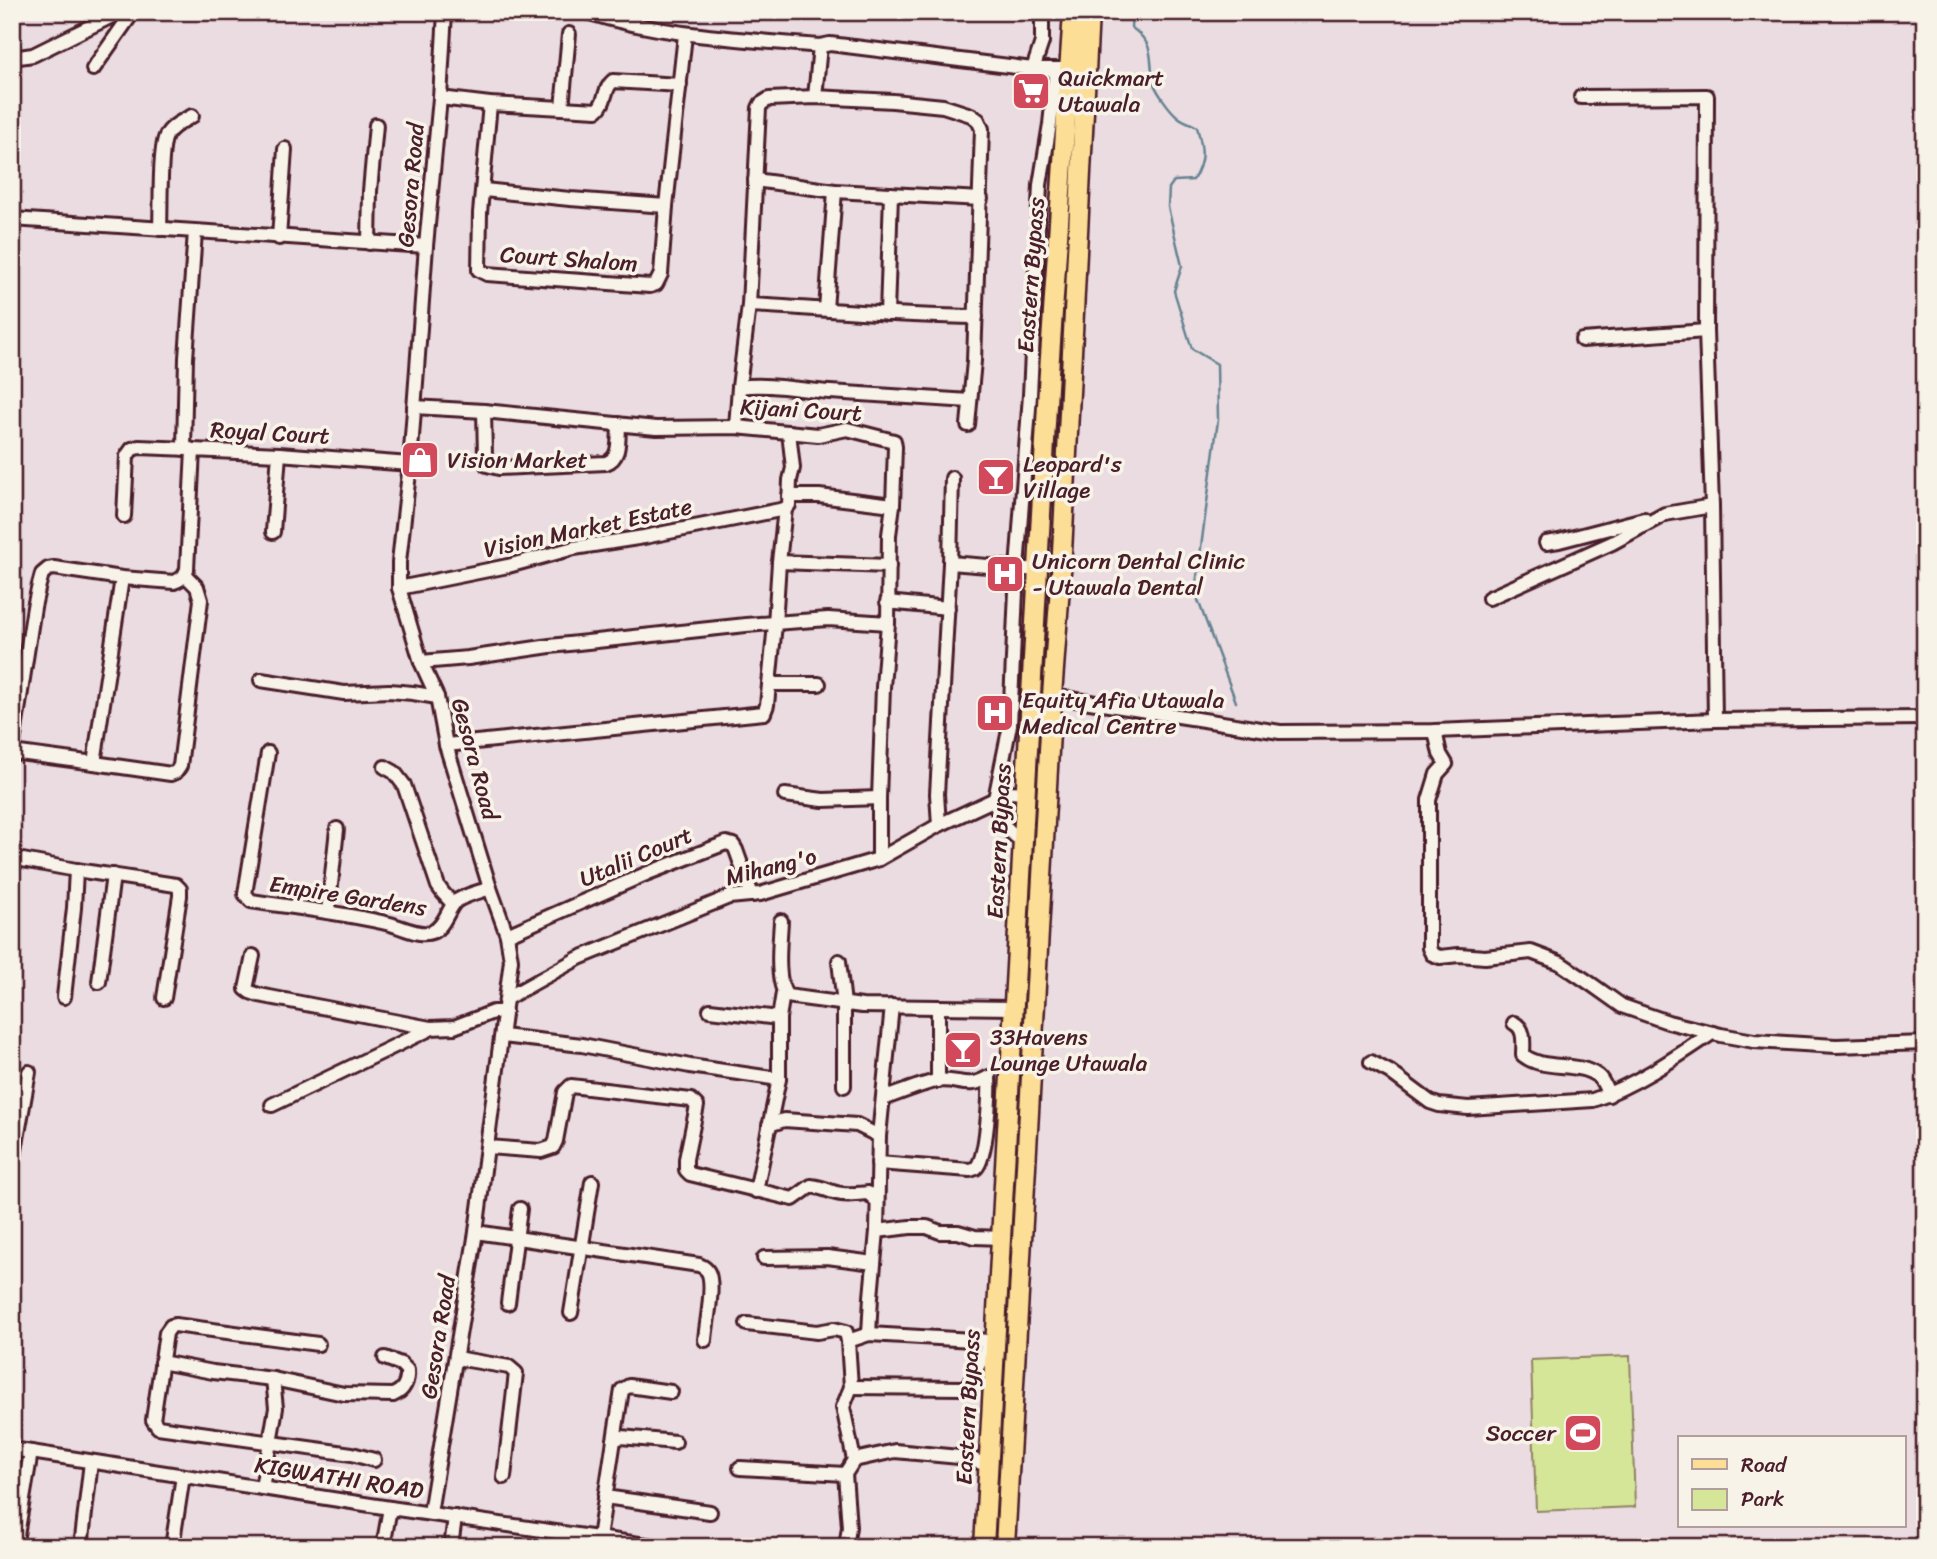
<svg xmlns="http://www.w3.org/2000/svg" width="1937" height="1559" font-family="Sriracha,sans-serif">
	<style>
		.green { fill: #d5e699; stroke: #908262; stroke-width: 2 }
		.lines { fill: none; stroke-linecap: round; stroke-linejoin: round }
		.stream { stroke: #668391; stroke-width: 2.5 }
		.street-casing { stroke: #4a1f2b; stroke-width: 18 }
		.primary-casing { stroke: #4a1f2b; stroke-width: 23 }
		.street { stroke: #f7f3e8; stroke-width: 12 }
		.primary { stroke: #fcde96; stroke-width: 18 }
		.labels { text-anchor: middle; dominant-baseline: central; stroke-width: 7; stroke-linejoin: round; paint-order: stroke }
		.poi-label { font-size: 23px; fill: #4a1f2b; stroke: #f7f3e8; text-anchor: start }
		.street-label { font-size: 23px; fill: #4a1f2b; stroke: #f7f3e8 }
	</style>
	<rect width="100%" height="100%" fill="#eadce1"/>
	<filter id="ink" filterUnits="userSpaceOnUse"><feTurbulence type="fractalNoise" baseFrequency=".0143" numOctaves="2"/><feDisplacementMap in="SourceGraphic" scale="14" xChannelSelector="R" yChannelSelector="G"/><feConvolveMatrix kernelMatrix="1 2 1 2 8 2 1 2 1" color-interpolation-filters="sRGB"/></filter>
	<g filter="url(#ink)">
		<path class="green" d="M 1630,1356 L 1635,1507 L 1536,1511 L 1531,1360 Z"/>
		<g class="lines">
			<path class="stream" d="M 1132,12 L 1131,27 C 1155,45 1149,54 1153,80 C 1154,89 1170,110 1177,116 C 1182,121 1191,123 1197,127 C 1203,149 1205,160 1193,180 L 1174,181 L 1169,188 L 1168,207 L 1182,266 L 1174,291 L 1192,349 L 1217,364 L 1218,420 L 1195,592 L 1236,702"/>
			<g class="street-casing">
				<g id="street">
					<path d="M 586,12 C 662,36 741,39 820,46 L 830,44 L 1033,69 L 1062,69"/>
					<path d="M 12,58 L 33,55 L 120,12"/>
					<path d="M 93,69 L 133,12"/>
					<path d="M 1033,69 L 1042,42 L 1042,12"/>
					<path d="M 815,97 L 820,46"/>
					<path d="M 1581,97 L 1707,96 L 1706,331 L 1712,506 L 1715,720"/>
					<path d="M 440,98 L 490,104 L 597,110 C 607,102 603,89 613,81 L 680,85"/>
					<path d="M 490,104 L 480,213 L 479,270 L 487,274 L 650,286 L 656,284 L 661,274 L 666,206 L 685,35"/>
					<path d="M 562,108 L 569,34"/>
					<path d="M 755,180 L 835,191 L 981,199"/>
					<path d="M 484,190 L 570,199 L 666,206"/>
					<path d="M 12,219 L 426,246"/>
					<path d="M 160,229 C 161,210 159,151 166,136 C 171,126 183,121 192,116"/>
					<path d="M 279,238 L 285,149"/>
					<path d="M 369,243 L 370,191 L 376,125"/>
					<path d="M 749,305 C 825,309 900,316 976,317"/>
					<path d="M 826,309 L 835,191"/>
					<path d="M 887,314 L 891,194"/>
					<path d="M 1582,340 L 1706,331"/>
					<path d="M 739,387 C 769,383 800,390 830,392 C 877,395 923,398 970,401"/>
					<path d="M 414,407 L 484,411 L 656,428 L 736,427 L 818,435 L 847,429 L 894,441 L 895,447 L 893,505 L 889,535 L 888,623 L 883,687 L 879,798 L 879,859"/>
					<path d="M 484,411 L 485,456 L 487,465 L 499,468 L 606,463 C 621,458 618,439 619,424"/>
					<path d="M 736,427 L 739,387 L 749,305 L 759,108 L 761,104 L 769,99 L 815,97 L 893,101 L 943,106 L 971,115 L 978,120 L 982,129 L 974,361 L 968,425"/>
					<path d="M 184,449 L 186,358 L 195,232"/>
					<path d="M 789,496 L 819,496 L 893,505"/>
					<path d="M 124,516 L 127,456 L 132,449 L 139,447 L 190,449"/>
					<path d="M 273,532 L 279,454"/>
					<path d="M 1546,543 L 1559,541 L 1644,519"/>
					<path d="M 779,562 L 889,566"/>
					<path d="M 950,563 L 1039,570"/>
					<path d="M 399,588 L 508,566 L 574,548 L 644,537 L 785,509"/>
					<path d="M 1489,598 L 1612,543 L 1665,514 L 1712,506"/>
					<path d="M 887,602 L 948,608"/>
					<path d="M 421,662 L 468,658 L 550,646 L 746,625 L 828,619 L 888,623"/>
					<path d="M 261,680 L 344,693 L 389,691 L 413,693 L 437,697"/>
					<path d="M 769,684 L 819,684"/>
					<path d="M 1052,696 L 1280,732 L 1435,731 L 1715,720 L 1925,718"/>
					<path d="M 1435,731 L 1440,754 L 1446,764 L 1437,774 L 1429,800 L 1429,948 L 1432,954 L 1440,957 L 1459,955 L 1485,957 L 1531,952 L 1560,963 L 1591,984 L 1622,1006 L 1668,1022 L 1721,1035 L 1754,1041 L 1836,1046 L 1925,1043"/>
					<path d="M 446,745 L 764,713 L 767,705 L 775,624 L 779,562 L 785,509 L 789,505 L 790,480 L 793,468 L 789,432"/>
					<path d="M 12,750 L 34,607 L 39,585 L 42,574 L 48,569 L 54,568 L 122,578 L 174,582 C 182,579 185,576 187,569 L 193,450 L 279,454 L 410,464"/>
					<path d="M 12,752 L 94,763 L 122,578"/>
					<path d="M 268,753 L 245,894 L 251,901 C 297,908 344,913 390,924 C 402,927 420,937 432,932 C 444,927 447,911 455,902 C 463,895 480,892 490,888"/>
					<path d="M 94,763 L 171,774 L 176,772 L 180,766 L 201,600 L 197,587 L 185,575"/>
					<path d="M 385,767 L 394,772 L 404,785 L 438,886 L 443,893 L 453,904"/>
					<path d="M 785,795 L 823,800 L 879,798"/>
					<path d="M 995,799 L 1010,725 L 1017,569 L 1030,395 L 1040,185 L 1050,124 L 1056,69"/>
					<path d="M 995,799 C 1005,791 1014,791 1027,794"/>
					<path d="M 939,825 L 937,794 L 950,563 L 952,478"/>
					<path d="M 12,858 L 76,870 L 176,885 L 180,889 L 180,896 L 164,998"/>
					<path d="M 328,912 L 337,829"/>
					<path d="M 781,921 C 780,940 775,982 787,996 L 862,1006 L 1014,1008"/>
					<path d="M 507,935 L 648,873 L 726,843 L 733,845 L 736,850 L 752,895"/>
					<path d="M 253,956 L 246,989 L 250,992 L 259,995 L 430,1028 L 454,1027 L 493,1012 L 505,1012"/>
					<path d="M 839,961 L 844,1004 L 844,1086"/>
					<path d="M 99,982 L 113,875"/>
					<path d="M 64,997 L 74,908 L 76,870"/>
					<path d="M 507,998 L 579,958 L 729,897 L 760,894 L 879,859 L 939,825 L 995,799 C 1000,825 1004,827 1024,843"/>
					<path d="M 710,1010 L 779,1018"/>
					<path d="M 1514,1023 C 1526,1029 1523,1044 1523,1055 C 1544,1072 1576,1060 1598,1076 C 1603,1080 1606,1089 1609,1095"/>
					<path d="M 502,1036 L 582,1045 L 690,1066 L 779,1079"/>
					<path d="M 1371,1062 L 1390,1072 L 1430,1102 L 1439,1105 L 1468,1108 L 1593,1100 C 1636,1085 1675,1058 1712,1033"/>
					<path d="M 938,1081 L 938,1007"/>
					<path d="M 272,1105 L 430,1029"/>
					<path d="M 769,1125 L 784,1120 L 857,1125 L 879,1136"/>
					<path d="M 488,1147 L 541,1151 L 553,1147 L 556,1141 L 565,1092 L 571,1086 L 691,1100 L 697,1106 L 686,1159 L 686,1170 L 690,1174 L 793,1199 L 811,1186 C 820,1187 825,1189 833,1192 C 844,1196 857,1194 868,1193 L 877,1201"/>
					<path d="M 878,1163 L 970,1170 L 976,1168 C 987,1157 990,1095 989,1077 C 966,1091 957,1077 936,1081 C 918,1085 900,1093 883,1099"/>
					<path d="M 12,1167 L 29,1072"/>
					<path d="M 756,1191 L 779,1079 L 779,1018 L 783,993"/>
					<path d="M 877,1231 L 910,1227 L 927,1227 L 940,1232 L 958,1232 L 975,1237 L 1002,1238"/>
					<path d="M 476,1232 L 699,1265 C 703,1267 705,1267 708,1272 C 715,1285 706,1324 705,1340"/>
					<path d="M 764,1258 L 827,1257 L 874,1263"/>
					<path d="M 508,1303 L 520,1209"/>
					<path d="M 571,1313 L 592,1182"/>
					<path d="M 747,1324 L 817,1332 L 834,1329 L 846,1332 L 848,1341 L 869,1334 L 990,1341 L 995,1350"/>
					<path d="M 869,1334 L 871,1297 L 877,1231 L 879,1136 L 892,1006"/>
					<path d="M 318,1344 L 175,1325 L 171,1326 L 166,1333 L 153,1420 L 158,1427 L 352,1454 L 374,1460"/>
					<path d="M 456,1358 L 509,1367 L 516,1373 L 504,1477"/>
					<path d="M 161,1362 L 213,1372 L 273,1379 L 276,1408 L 262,1488"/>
					<path d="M 273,1379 L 344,1394 L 393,1395 C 404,1391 408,1381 407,1370 L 401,1364 L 385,1358"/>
					<path d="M 851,1387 L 965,1388 L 969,1385 L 990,1341"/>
					<path d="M 614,1440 L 622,1390 L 629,1386 L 671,1392"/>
					<path d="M 12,1449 L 390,1508 L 660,1547"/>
					<path d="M 854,1460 L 895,1451 L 970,1458 L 990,1467"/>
					<path d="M 740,1468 L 845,1474"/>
					<path d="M 605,1497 L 710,1512"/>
					<path d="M 430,1513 L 476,1232 L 511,960 L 507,935 L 490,888 L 446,745 L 437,697 L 421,662 L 399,588 L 399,562 L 410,464 L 426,246 L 440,98 L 445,12"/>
					<path d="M 599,1538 L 614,1440 L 621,1437 L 675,1442"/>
					<path d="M 15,1547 L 31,1452"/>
					<path d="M 81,1547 L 91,1462"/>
					<path d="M 172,1547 L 183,1476"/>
					<path d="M 383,1547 L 390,1508"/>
					<path d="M 451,1547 L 455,1517"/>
					<path d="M 846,1547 L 849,1527 L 845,1474 L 854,1460 L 843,1407 L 851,1387 L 848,1341"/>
				</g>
			</g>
			<g class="primary-casing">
				<g id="primary">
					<path d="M 984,1547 L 1048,387 L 1073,12"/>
					<path d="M 1005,1547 L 1052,696 L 1061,573 L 1089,12"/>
				</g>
			</g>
			<use href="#street" class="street"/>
			<use href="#primary" class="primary"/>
		</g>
	</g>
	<defs>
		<g id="supermarket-square" transform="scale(2.0125)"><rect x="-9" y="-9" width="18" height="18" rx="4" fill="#d1495b" stroke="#f7f3e8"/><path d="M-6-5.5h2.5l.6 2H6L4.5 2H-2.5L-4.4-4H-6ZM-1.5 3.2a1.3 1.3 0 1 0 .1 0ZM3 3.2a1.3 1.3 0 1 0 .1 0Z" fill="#fff"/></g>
		<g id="shop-square" transform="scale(2.0125)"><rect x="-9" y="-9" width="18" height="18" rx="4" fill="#d1495b" stroke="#f7f3e8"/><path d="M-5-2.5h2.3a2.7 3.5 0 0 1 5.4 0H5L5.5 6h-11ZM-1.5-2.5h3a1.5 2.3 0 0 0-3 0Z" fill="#fff"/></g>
		<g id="bar-square" transform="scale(2.0125)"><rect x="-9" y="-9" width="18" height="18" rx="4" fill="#d1495b" stroke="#f7f3e8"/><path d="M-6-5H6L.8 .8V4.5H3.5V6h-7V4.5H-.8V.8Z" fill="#fff"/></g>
		<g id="hospital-square" transform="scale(2.0125)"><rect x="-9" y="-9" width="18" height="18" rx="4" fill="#d1495b" stroke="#f7f3e8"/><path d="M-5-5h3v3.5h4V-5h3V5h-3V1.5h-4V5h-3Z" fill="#fff"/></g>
		<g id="stadium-square" transform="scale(2.0125)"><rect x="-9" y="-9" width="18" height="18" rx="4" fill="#d1495b" stroke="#f7f3e8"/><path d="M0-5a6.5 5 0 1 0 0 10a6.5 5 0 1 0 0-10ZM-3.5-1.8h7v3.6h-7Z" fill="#fff"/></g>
	</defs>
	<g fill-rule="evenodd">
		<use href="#supermarket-square" x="1031" y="91"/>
		<use href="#shop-square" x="420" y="460"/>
		<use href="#bar-square" x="996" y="477"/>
		<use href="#hospital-square" x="1005" y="574"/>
		<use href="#hospital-square" x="995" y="713"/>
		<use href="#bar-square" x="963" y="1050"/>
		<use href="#stadium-square" x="1583" y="1433"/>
	</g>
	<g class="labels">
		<g class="poi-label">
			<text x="1058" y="78">Quickmart<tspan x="1058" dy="26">Utawala</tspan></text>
			<text x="447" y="460">Vision Market</text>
			<text x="1023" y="464">Leopard's<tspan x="1023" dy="26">Village</tspan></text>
			<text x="1032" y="561">Unicorn Dental Clinic<tspan x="1032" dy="26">- Utawala Dental</tspan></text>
			<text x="1022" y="700">Equity Afia Utawala<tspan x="1022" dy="26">Medical Centre</tspan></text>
			<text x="990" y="1037">33Havens<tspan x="990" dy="26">Lounge Utawala</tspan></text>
			<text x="1556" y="1433" text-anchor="end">Soccer</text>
		</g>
		<g class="street-label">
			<text transform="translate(411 185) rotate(-85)">Gesora Road</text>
			<text transform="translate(569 259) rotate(4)">Court Shalom</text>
			<text transform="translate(1031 275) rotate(-86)">Eastern Bypass</text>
			<text transform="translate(801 410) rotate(3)">Kijani Court</text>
			<text transform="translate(270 433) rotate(3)">Royal Court</text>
			<text transform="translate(588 528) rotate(-12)">Vision Market Estate</text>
			<text transform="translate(475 759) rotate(75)">Gesora Road</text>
			<text transform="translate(999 841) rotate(-87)">Eastern Bypass</text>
			<text transform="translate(636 857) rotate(-23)">Utalii Court</text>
			<text transform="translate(771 867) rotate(-14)">Mihang'o</text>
			<text transform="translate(348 896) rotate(9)">Empire Gardens</text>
			<text transform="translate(438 1337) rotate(-81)">Gesora Road</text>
			<text transform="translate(968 1407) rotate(-87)">Eastern Bypass</text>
			<text transform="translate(339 1478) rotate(9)">KIGWATHI ROAD</text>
		</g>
	</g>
	<rect width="1937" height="1559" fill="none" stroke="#f7f3e8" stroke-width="42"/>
	<rect x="21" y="21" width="1895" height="1517" fill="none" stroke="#4a1f2b" stroke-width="2.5" filter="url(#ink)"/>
	<rect x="1678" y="1436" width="228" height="91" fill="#f7f3e8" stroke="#b29e9c" stroke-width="2"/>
	<rect x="1692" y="1459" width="35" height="10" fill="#fcde96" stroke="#b29e9c" stroke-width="2"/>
	<text x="1741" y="1472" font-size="21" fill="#4a1f2b">Road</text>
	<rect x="1692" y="1489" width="35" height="21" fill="#d5e699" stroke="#b29e9c" stroke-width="2"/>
	<text x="1741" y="1506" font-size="21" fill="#4a1f2b">Park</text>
</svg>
